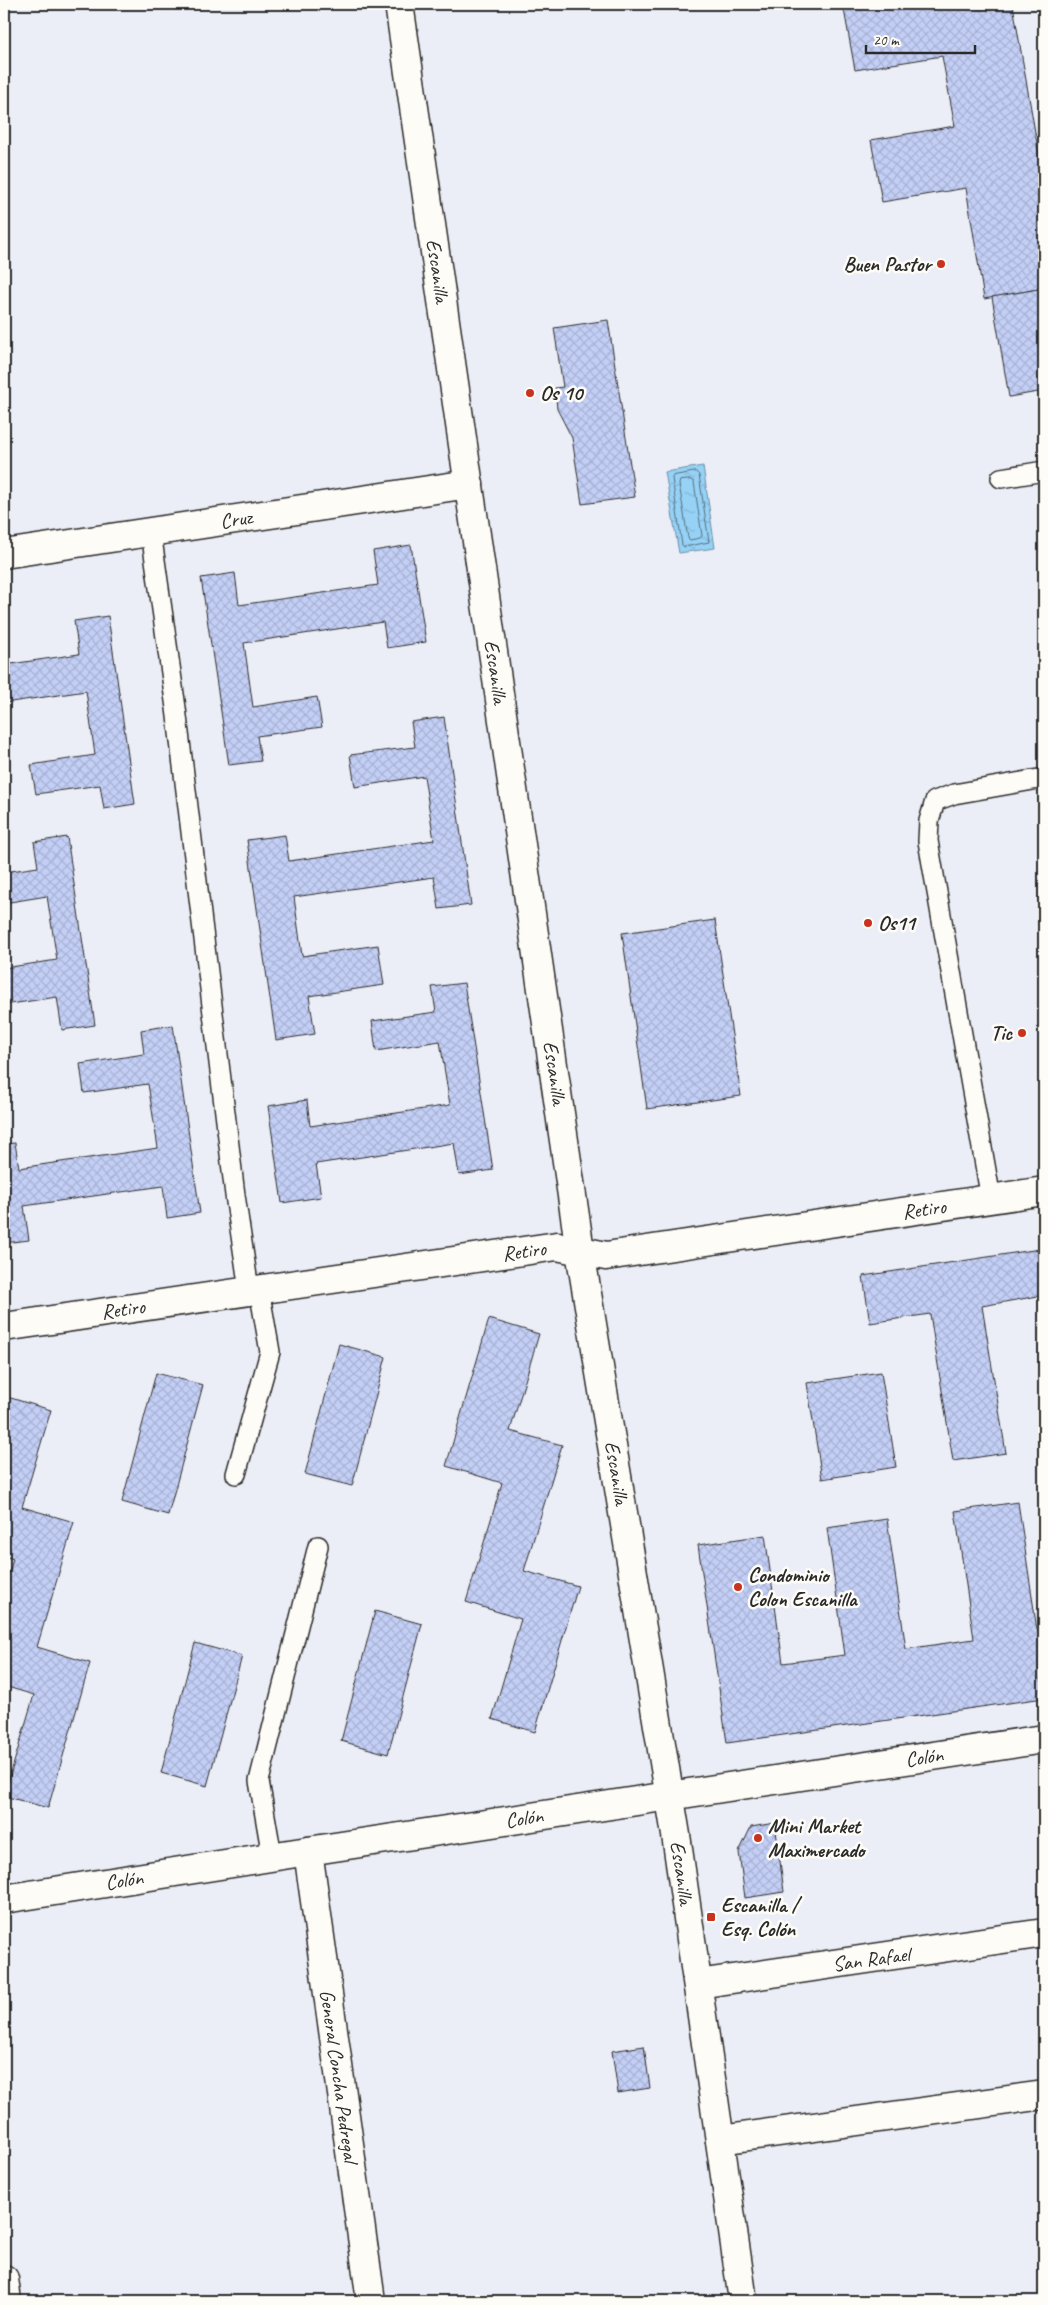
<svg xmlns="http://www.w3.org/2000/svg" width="1048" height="2305" font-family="Caveat,sans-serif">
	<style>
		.water { fill: url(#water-ripples); stroke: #6b8fa5 }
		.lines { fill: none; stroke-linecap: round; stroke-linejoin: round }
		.shore { stroke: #566e7c; stroke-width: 1 }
		.building { fill: url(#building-cross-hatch); stroke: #2b2b2b }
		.lane-casing { stroke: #2b2b2b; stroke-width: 22 }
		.street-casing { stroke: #2b2b2b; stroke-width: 31 }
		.secondary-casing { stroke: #2b2b2b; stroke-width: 31 }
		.lane { stroke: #fdfcf7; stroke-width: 19 }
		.street { stroke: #fdfcf7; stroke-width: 28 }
		.secondary { stroke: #fdfcf7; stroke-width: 28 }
		.poi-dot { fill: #c8321e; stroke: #fdfcf7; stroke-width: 2 }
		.labels { text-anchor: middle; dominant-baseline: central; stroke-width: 5; stroke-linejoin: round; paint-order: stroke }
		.poi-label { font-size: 21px; font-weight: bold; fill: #2b2b2b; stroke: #fdfcf7; text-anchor: start }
		.street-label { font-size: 21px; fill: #2b2b2b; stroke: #fdfcf7 }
	</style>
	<defs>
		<pattern id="water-ripples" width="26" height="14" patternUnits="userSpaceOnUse" patternTransform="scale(1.25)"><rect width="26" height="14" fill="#96d2f6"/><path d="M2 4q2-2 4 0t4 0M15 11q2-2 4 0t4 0" fill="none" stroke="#81b4d3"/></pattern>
		<pattern id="building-cross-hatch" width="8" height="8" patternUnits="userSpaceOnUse" patternTransform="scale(1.25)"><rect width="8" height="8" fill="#c3cff6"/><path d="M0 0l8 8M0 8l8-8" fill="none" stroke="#a8b2d3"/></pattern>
	</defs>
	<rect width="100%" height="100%" fill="#eceef7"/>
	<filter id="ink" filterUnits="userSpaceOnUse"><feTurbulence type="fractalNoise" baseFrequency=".02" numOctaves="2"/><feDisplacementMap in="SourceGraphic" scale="10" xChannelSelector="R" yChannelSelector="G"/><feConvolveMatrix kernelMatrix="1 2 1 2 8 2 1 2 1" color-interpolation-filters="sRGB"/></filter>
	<g filter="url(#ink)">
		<path class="water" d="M 703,466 L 715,548 L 679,553 L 665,472 Z"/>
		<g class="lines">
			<g class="shore">
				<path d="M 696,472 L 699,475 L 709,542 L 684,547 L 682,545 L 672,478 L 673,476 Z"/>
				<path d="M 691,480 L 694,482 L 702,536 L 700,538 L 690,540 L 688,538 L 679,484 L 680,481 Z"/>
			</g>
		</g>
		<g class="building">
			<path d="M 843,4 L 1023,4 L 1013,5 L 1044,184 L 1044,288 L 984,299 L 966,188 L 882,202 L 871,140 L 955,126 L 942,56 L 855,70 Z"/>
			<path d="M 1044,288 L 1044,391 L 1009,397 L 992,297 Z"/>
			<path d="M 608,320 L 635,497 L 582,504 L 572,438 L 557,409 L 555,388 L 563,387 L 554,328 Z"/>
			<path d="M 411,545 L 426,642 L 387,648 L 383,622 L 244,643 L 253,707 L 317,697 L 322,727 L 257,736 L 261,761 L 229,765 L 201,578 L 235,573 L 239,605 L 378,585 L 373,551 Z"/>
			<path d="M 108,616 L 135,804 L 104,809 L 100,785 L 36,794 L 31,765 L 95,755 L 86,691 L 4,703 L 4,665 L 79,654 L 74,621 Z"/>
			<path d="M 444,717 L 471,905 L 439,909 L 434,877 L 294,897 L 302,956 L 378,945 L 384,985 L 309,996 L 315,1034 L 276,1040 L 247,840 L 285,835 L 289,861 L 434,840 L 424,776 L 355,787 L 350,755 L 415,747 L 411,722 Z"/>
			<path d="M 67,837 L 95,1025 L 62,1030 L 57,997 L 4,1005 L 4,968 L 57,960 L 47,896 L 4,903 L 4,872 L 38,867 L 34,842 Z"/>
			<path d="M 715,920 L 741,1096 L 647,1109 L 622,933 Z"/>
			<path d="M 464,983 L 493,1170 L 459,1175 L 454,1143 L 316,1164 L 321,1197 L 282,1203 L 268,1106 L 307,1100 L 310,1126 L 450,1105 L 440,1041 L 376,1051 L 372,1021 L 436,1012 L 432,987 Z"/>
			<path d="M 173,1025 L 200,1213 L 167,1218 L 163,1186 L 24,1206 L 29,1240 L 4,1243 L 4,1144 L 15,1143 L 19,1168 L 158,1148 L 148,1084 L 84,1093 L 80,1064 L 144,1054 L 141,1030 Z"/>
			<path d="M 1040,1249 L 1044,1273 L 1044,1295 L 982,1306 L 1006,1453 L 953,1461 L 930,1314 L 870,1323 L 863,1276 Z"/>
			<path d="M 489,1319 L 539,1334 L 510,1431 L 562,1445 L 524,1571 L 578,1586 L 535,1732 L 492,1719 L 521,1619 L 466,1602 L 502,1483 L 446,1466 Z"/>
			<path d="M 339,1344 L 386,1357 L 352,1486 L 305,1474 Z"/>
			<path d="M 881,1372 L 896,1467 L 822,1479 L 807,1383 Z"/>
			<path d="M 156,1373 L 203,1385 L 168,1515 L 122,1502 Z"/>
			<path d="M 4,1396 L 51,1410 L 22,1507 L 74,1522 L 37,1647 L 90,1663 L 48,1808 L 4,1796 L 34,1695 L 4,1686 L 4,1591 L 13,1559 L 4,1556 Z"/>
			<path d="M 1018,1502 L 1037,1630 L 1044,1628 L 1044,1698 L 727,1743 L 698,1545 L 765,1535 L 783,1663 L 845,1655 L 827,1528 L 887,1519 L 906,1649 L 974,1639 L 955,1511 Z"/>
			<path d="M 375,1611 L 422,1624 L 388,1754 L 341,1741 Z"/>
			<path d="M 195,1643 L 242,1656 L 207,1786 L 161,1773 Z"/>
			<path d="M 775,1823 L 784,1892 L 745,1898 L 739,1852 L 751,1827 Z"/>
			<path d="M 644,2046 L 650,2088 L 618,2093 L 612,2051 Z"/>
		</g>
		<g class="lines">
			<g class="lane-casing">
				<g id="lane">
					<path d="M 1001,478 L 1044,471"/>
					<path d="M 151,532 L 176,708 L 235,1195 L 249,1290"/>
					<path d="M 991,1199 L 928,841 L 929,821 L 935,801 L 954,794 L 1044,778"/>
					<path d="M 236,1474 L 270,1352 L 259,1289"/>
					<path d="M 272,1856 L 259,1781 L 318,1546"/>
				</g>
			</g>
			<g class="street-casing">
				<g id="street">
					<path d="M 4,554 L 469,484"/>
					<path d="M 4,1327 L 557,1246 L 606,1256 L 1044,1191"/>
					<path d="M 308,1851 L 371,2301"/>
					<path d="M 698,1984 L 1044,1933"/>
					<path d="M 720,2140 L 1044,2095"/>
					<path d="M 4,2279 L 7,2301"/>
				</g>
			</g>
			<g class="secondary-casing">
				<g id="secondary">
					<path d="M 399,4 L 580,1251 L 676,1835 L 743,2301"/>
					<path d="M 4,1899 L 308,1851 L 1044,1739"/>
				</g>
			</g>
			<use href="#lane" class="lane"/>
			<use href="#street" class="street"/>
			<use href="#secondary" class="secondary"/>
		</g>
	</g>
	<g class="poi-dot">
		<circle cx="941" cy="264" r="5"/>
		<circle cx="530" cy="393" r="5"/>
		<circle cx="868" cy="923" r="5"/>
		<circle cx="1022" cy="1033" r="5"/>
		<circle cx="738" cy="1587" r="5"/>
		<circle cx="758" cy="1838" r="5"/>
		<rect x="706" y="1912" width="10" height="10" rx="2.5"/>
	</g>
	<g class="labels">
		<g class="poi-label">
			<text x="931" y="264" text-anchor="end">Buen Pastor</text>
			<text x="540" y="393">Os 10</text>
			<text x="878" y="923">Os11</text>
			<text x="1012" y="1033" text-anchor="end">Tic</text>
			<text x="748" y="1575">Condominio<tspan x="748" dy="24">Colon Escanilla</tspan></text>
			<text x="768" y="1826">Mini Market<tspan x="768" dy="24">Maximercado</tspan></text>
			<text x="721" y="1905">Escanilla /<tspan x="721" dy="24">Esq. Colón</tspan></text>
		</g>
		<g class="street-label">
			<text transform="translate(438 271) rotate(82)">Escanilla</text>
			<text transform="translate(236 519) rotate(-9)">Cruz</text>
			<text transform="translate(496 672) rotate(82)">Escanilla</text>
			<text transform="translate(555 1073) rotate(82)">Escanilla</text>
			<text transform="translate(924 1209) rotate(-8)">Retiro</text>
			<text transform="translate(524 1251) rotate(-8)">Retiro</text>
			<text transform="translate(123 1309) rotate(-8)">Retiro</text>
			<text transform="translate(617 1473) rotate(81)">Escanilla</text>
			<text transform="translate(924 1757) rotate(-9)">Colón</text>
			<text transform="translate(524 1818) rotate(-9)">Colón</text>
			<text transform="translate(682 1873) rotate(82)">Escanilla</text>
			<text transform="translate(124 1880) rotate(-9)">Colón</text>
			<text transform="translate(871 1959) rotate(-8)">San Rafael</text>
			<text transform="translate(339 2076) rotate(82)">General Concha Pedregal</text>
		</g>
	</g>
	<rect width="1048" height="2305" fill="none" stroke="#fdfcf7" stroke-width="20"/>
	<rect x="10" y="10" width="1028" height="2285" fill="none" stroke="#2b2b2b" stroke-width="2" filter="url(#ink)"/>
	<path d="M866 45v8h109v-8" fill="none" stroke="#2b2b2b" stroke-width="2.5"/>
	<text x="873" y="45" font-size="15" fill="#2b2b2b" stroke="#fdfcf7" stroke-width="4" paint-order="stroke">20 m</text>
</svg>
